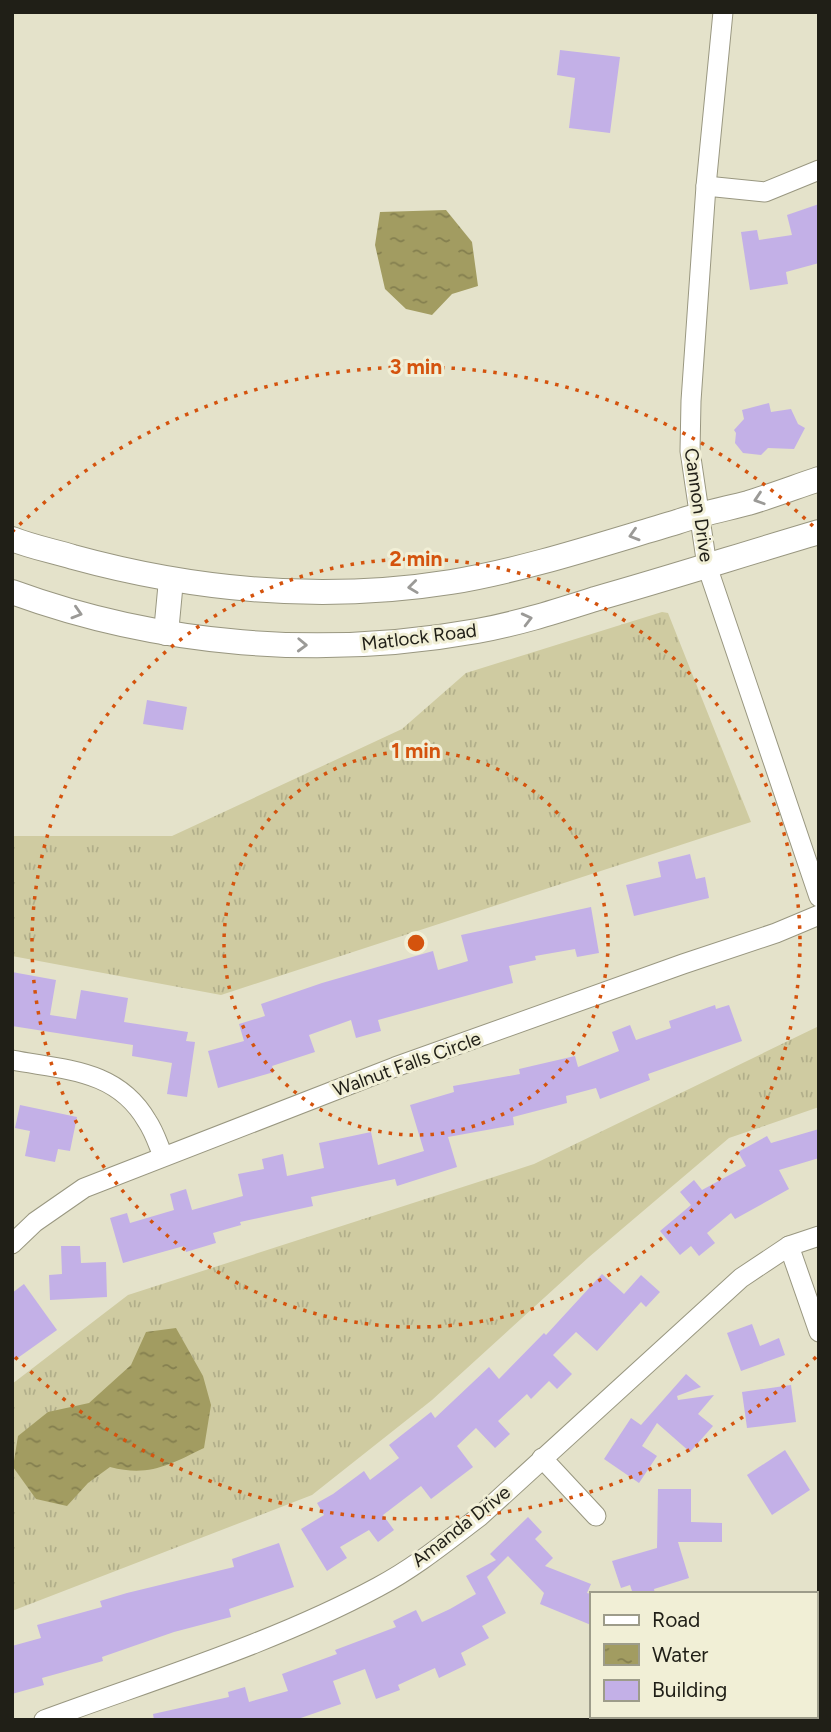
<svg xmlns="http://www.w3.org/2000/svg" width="831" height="1732" font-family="Figtree,sans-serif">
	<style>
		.grass { fill: url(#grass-tufts) }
		.water { fill: url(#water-ripples) }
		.building { fill: #c3b0e7 }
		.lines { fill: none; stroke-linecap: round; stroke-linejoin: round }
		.minor-casing { stroke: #999780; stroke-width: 21 }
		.major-casing { stroke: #999780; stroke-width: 26 }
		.minor { stroke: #fff; stroke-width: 19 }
		.major { stroke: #fff; stroke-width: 24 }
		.oneway { stroke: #9b9a97 }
		.ring { fill: none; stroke: #d4530d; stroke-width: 3.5; stroke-dasharray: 3.5 7 }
		.labels { text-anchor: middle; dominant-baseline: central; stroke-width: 6; stroke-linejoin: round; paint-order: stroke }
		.street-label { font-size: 19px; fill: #201f17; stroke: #f1efd6 }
		.centre { fill: #d4530d; stroke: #f1efd6; stroke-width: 3.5 }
		.ring-label { font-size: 21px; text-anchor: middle; font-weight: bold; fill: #d4530d; stroke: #f1efd6; stroke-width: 6; stroke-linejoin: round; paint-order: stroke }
	</style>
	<defs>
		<pattern id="grass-tufts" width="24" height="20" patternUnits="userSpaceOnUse" patternTransform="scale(1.75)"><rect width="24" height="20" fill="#cfcba1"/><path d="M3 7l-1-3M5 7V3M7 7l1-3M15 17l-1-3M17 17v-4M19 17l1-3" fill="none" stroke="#b1ae8a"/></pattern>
		<pattern id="water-ripples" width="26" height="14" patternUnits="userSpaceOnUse" patternTransform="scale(1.75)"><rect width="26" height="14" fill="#a29c61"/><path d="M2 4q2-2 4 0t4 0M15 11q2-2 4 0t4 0" fill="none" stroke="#847f4f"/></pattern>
	</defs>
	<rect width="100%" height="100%" fill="#e4e2ca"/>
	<g class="grass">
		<path d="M 662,612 L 668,613 L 751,822 L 221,995 L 12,956 L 12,836 L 172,836 L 402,729 L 466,673 Z"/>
		<path d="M 819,1026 L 819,1107 L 729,1138 L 589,1257 L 432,1400 L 312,1495 L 12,1611 L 12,1384 L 128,1295 L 534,1164 Z"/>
	</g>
	<g class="water">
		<path d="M 446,210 L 472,242 L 478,286 L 452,294 L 432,315 L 406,309 L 385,289 L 375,245 L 380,212 Z"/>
		<path d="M 176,1328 L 203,1376 L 211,1405 L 204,1448 C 169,1465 149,1477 110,1467 L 88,1483 L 67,1506 L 36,1499 L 13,1467 L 18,1436 L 48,1412 L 89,1403 L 131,1365 L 146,1332 Z"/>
	</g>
	<g class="building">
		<path d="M 560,50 L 620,57 L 610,133 L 569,128 L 575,78 L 557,75 Z"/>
		<path d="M 819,204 L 819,263 L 786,272 L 788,284 L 750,290 L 741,232 L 757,230 L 759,240 L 792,235 L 787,215 Z"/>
		<path d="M 769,403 L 771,412 L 791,409 L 798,424 L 805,428 L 794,449 L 768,448 L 761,455 L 743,453 L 735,443 L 736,433 L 734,430 L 744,419 L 742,410 Z"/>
		<path d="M 147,700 L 187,707 L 183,730 L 143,724 Z"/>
		<path d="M 690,854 L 696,879 L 705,877 L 709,898 L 634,916 L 626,885 L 661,877 L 658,862 Z"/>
		<path d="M 591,907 L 599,953 L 577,957 L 575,949 L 535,956 L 536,960 L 509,966 L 513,983 L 378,1020 L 381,1031 L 356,1038 L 351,1020 L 309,1035 L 315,1052 L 272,1066 L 274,1072 L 218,1088 L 208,1051 L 244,1041 L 239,1024 L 265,1016 L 261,1004 L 322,983 L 433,951 L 438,970 L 468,961 L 461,935 Z"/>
		<path d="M 12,972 L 56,980 L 50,1015 L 76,1019 L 81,990 L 128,998 L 124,1022 L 188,1032 L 186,1041 L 195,1042 L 187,1097 L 167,1094 L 172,1063 L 132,1056 L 133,1045 L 12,1026 Z"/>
		<path d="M 715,1005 L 716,1009 L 729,1005 L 742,1041 L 648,1074 L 650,1080 L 600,1099 L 596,1088 L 566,1096 L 567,1103 L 513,1117 L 514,1125 L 448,1137 L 457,1167 L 397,1186 L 395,1179 L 311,1197 L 313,1206 L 240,1222 L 241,1225 L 213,1233 L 216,1243 L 186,1252 L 184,1246 L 123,1263 L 110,1218 L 127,1213 L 130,1223 L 174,1210 L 170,1194 L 186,1189 L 192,1210 L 243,1196 L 238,1174 L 264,1169 L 262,1159 L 283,1154 L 287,1176 L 324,1168 L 319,1143 L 371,1132 L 378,1165 L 424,1151 L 410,1105 L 454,1092 L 453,1086 L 520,1074 L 519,1069 L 575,1056 L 578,1067 L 619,1051 L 612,1032 L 630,1025 L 636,1040 L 671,1028 L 669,1021 Z"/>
		<path d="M 20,1105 L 77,1117 L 70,1151 L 58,1149 L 55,1162 L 25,1156 L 30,1131 L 15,1128 Z"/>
		<path d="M 819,1129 L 819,1158 L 779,1170 L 789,1189 L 735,1219 L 731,1213 L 707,1233 L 715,1243 L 699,1256 L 691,1246 L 680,1255 L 660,1231 L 691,1205 L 680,1192 L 694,1180 L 702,1190 L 746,1166 L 738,1152 L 767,1136 L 771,1143 Z"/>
		<path d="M 61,1246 L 80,1246 L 81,1263 L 106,1262 L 107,1297 L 50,1300 L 49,1275 L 62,1274 Z"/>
		<path d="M 602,1274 L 624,1294 L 641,1275 L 660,1292 L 646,1307 L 641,1302 L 597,1351 L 576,1332 L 553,1355 L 572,1374 L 557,1389 L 549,1381 L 531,1399 L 527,1394 L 498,1421 L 510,1434 L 495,1448 L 476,1428 L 457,1446 L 473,1467 L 431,1499 L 421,1486 L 383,1515 L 394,1530 L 378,1542 L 369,1530 L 340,1547 L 347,1558 L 327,1571 L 301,1529 L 324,1515 L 317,1503 L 333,1494 L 364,1471 L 370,1480 L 399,1458 L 389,1445 L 431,1412 L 435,1418 L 489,1367 L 499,1379 L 544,1333 L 546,1335 Z"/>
		<path d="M 24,1284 L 57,1330 L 12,1362 L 12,1293 Z"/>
		<path d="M 752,1324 L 760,1346 L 779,1338 L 785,1355 L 741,1371 L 727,1333 Z"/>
		<path d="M 686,1374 L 701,1387 L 677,1396 L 678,1400 L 714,1395 L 698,1414 L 713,1426 L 690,1452 L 657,1423 L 642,1446 L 657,1456 L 639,1483 L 604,1459 L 631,1418 L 641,1425 Z"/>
		<path d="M 791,1385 L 796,1422 L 747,1428 L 742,1392 Z"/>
		<path d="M 785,1450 L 810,1490 L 772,1515 L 747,1475 Z"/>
		<path d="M 658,1489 L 691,1489 L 691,1522 L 722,1523 L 722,1542 L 678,1542 L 689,1578 L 654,1589 L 655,1594 L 633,1594 L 630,1585 L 621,1588 L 612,1561 L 657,1548 Z"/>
		<path d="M 528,1517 L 542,1532 L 535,1539 L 553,1558 L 545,1566 L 591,1584 L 587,1593 L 591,1594 L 591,1625 L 540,1604 L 544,1593 L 508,1556 L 487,1577 L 506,1613 L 482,1626 L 489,1638 L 461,1653 L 466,1665 L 439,1678 L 435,1668 L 398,1685 L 400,1690 L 376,1699 L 365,1669 L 333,1681 L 341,1704 L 295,1720 L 154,1720 L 153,1714 L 229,1697 L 228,1692 L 245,1687 L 249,1702 L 288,1691 L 282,1674 L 337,1654 L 335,1650 L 396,1627 L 393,1621 L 416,1610 L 422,1622 L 450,1609 L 476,1594 L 466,1576 L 496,1560 L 490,1554 Z"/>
		<path d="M 279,1543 L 294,1587 L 229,1609 L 231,1617 L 174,1632 L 102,1657 L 103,1661 L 42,1678 L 44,1685 L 12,1694 L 12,1646 L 41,1638 L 37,1625 L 102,1607 L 100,1601 L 127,1593 L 234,1567 L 232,1559 Z"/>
	</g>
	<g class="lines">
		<g class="minor-casing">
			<g id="minor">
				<path d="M 723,12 L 706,186 L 691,401 L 690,451 L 707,566 L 819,897"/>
				<path d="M 706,186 L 765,192 L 819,170"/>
				<path d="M 12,1060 C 64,1070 117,1069 147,1121 C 154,1131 158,1144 163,1156"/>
				<path d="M 12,1244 L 35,1222 L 84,1188 L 395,1067 L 683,964 L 776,933 L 819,915"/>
				<path d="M 789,1246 L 819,1332"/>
				<path d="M 542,1458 L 596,1516"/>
				<path d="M 44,1720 C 155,1679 274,1643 378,1587 C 414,1568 446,1542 479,1517 L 741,1278 L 789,1246 L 819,1236"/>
			</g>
		</g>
		<g class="major-casing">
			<g id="major">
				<path d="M 12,539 C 32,547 53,551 73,557 C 197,591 325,602 451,582 C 528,569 602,544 677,522 C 700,514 725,509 748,503 C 772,496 795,487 819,479"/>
				<path d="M 12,592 C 160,646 322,659 477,631 C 517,624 557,611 595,599 C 670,578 744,554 819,532"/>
				<path d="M 166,633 L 171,580"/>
			</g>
		</g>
		<use href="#minor" class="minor"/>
		<use href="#major" class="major"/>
	</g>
	<defs><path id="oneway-chevron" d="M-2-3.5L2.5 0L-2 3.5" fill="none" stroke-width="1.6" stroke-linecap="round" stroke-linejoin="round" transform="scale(1.75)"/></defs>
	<g class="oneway">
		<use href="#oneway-chevron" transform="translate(759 499) rotate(162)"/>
		<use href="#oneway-chevron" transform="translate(634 535) rotate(163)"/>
		<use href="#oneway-chevron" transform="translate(413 587) rotate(173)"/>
		<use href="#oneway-chevron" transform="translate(77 613) rotate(17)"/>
		<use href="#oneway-chevron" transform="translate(527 619) rotate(-14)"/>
		<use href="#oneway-chevron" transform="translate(302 645) rotate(2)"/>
	</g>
	<g class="ring">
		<circle cx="416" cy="943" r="192"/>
		<circle cx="416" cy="943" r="384"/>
		<path d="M816 1357A576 576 0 0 1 12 1354M12 532A576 576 0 0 1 816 529"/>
	</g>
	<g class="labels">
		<g class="street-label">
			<text transform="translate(699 505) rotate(82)">Cannon Drive</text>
			<text transform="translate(419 637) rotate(-7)">Matlock Road</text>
			<text transform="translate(407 1064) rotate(-20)">Walnut Falls Circle</text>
			<text transform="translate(461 1526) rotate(-38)">Amanda Drive</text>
		</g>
	</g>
	<circle cx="416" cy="943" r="10" class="centre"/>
	<g class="ring-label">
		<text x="416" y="374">3 min</text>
		<text x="416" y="566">2 min</text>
		<text x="416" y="758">1 min</text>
	</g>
	<rect width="831" height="1732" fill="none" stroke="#201f17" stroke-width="28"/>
	<rect x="590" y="1592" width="228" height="126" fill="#f1efd6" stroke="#9d9c8a" stroke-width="2"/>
	<rect x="604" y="1615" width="35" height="10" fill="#ffffff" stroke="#9d9c8a" stroke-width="2"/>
	<text x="652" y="1627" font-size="21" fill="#201f17">Road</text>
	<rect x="604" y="1644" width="35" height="21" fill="url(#water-ripples)" stroke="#9d9c8a" stroke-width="2"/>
	<text x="652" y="1662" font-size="21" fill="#201f17">Water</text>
	<rect x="604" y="1680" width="35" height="21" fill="#c3b0e7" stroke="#9d9c8a" stroke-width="2"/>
	<text x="652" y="1697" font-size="21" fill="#201f17">Building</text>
</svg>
